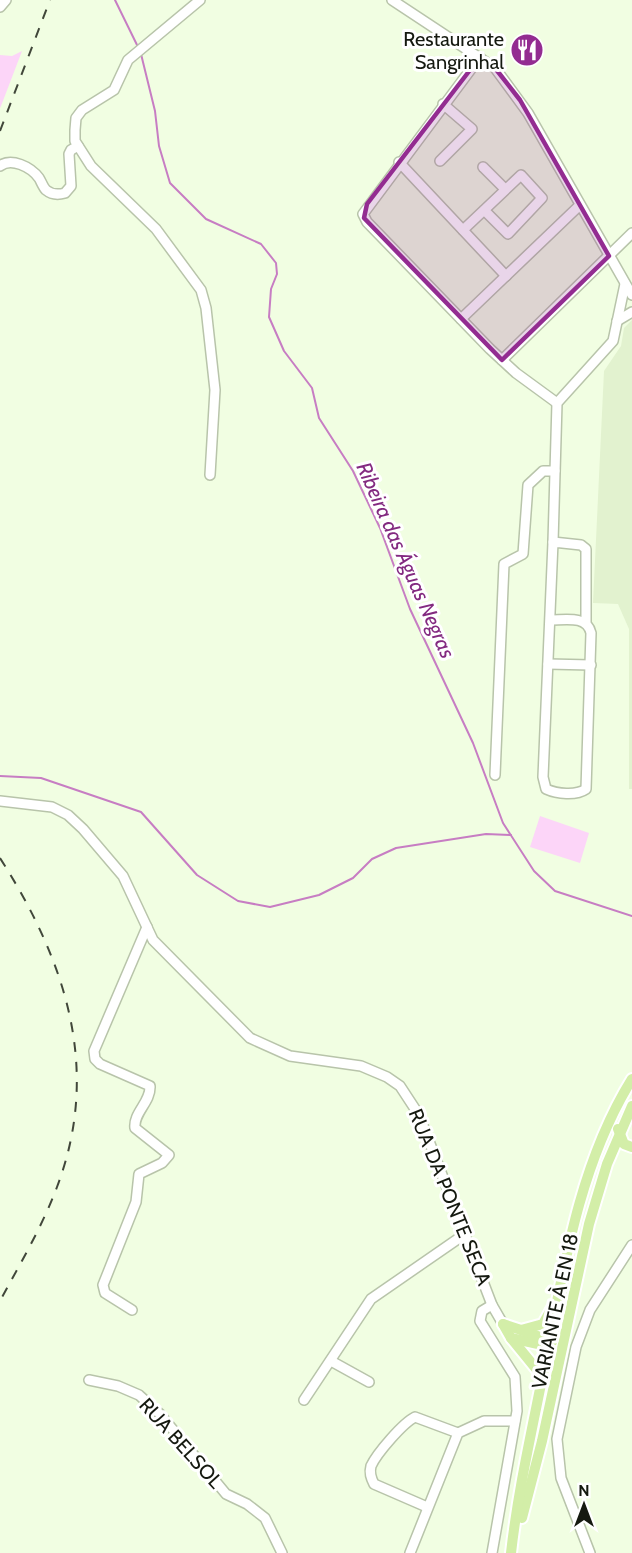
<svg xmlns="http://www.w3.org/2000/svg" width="632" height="1553" font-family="Cabin,sans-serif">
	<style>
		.built { fill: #e2f2cf }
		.green { fill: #fcd5f8 }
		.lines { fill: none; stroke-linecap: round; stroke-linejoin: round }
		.stream { stroke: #c77dc3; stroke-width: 2 }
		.minor-casing { stroke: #b8c4aa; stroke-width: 12 }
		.major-casing { stroke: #fff; stroke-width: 14 }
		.minor { stroke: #fff; stroke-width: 9 }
		.major { stroke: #d3eea8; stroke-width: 10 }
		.rail { stroke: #41473a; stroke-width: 2; stroke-dasharray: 10 10; stroke-linecap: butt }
		.marked { fill: #932c91; fill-opacity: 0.2; stroke: #932c91; stroke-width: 4.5; stroke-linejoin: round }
		.labels { text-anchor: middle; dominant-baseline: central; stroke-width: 6; stroke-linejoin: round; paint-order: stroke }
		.poi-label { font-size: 20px; fill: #151910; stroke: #fff; text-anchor: end }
		.street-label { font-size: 20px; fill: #151910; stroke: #fff }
		.water-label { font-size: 21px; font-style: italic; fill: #832a80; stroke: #fff }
	</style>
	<rect width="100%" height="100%" fill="#f1fee2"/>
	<path class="built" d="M 632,320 L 632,789 L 629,789 L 629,629 L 618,604 L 593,603 L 604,371 L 621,346 L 624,328 Z"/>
	<g class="green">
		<path d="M 22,51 L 1,106 L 0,108 L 0,55 L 12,56 Z"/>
		<path d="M 540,816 L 589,833 L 580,863 L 530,847 Z"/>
	</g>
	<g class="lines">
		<g class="stream">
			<path d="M 115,0 L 139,49"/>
			<path d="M 141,54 L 155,111 L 159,146 L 170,183 L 206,219 L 261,244 L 276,263 L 277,274 L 271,289 L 269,317 L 284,351 L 312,388 L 319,418 L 353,471 L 380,528 L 410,609 L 473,743 L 503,823 L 534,871 L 555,891 L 632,916"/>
			<path d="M 0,776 L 41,778 L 141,812 L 197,875 L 238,901 L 270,907 L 319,895 L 353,878 L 372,859 L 396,848 L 486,834 L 511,835"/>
		</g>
		<g class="minor-casing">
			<g id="minor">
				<path d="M 200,0 L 128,60 L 114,90 L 82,110 L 76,118 L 75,130 L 75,141 L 91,166 L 156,229 L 201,290 L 206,308 L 215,390 L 210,475"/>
				<path d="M 392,0 L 495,68 L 528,113 L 632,295"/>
				<path d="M 0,7 L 6,0"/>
				<path d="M 480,57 L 363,214 L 367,222 L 490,349 L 516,373 L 557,403"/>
				<path d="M 440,161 L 472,129 L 443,104"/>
				<path d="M 399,162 L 506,276"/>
				<path d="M 0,166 C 11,157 31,167 39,178 C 41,181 43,187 46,190 C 52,195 58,195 65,193 L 71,186 L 69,154 L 71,150 L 78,146"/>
				<path d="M 483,167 L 505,189"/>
				<path d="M 463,230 L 521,175 L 542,198 L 508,234 L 484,210"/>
				<path d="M 461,319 L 580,205"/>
				<path d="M 617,321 L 632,312"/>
				<path d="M 502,360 L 632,233"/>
				<path d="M 553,542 L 557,403 L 613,341 L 625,284"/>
				<path d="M 550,620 C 565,620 587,615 591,633 L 586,789 C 576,796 557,794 546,789 L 543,777 L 553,542 L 581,545 L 586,549 L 586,623"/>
				<path d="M 548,664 L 591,665"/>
				<path d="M 495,775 L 504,564 L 523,554 L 528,485 L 543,471 L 555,471"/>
				<path d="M 0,801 L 52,807 L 68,815 L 83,829 L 123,876 L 153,940 L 250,1038 L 290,1056 L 361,1066 L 387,1077 L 400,1086 L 419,1115 L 492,1305 L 503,1324"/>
				<path d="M 132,1310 L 105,1293 L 103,1285 L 136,1202 L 139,1174 L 162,1163 L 169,1155 L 135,1128 C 133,1113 151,1102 150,1086 L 100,1064 L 95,1059 L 94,1051 L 147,927"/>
				<path d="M 331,1361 L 369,1382"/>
				<path d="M 89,1380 L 118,1386 L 139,1395 L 160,1414 L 226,1494 L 247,1504 L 265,1518 L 282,1553"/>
				<path d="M 304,1400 L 371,1299 L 465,1234"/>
				<path d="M 427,1507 L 374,1484 C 371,1478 369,1473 371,1466 C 377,1453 403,1423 415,1417 L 458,1433"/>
				<path d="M 410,1553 L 458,1433 L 484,1421 L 515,1421"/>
				<path d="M 492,1553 L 517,1411 L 515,1377 L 480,1321 L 482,1311 L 492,1305"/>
				<path d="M 590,1553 L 561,1478 L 557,1439 L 576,1347 L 590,1310 L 632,1245"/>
			</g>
		</g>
		<g class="major-casing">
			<g id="major">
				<path d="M 618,1129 L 624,1144 L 632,1147"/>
				<path d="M 503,1324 L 511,1338 L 538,1344 L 552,1342"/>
				<path d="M 503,1324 L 521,1330 L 543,1324 L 552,1308"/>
				<path d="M 521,1330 L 540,1337 L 549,1346"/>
				<path d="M 511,1338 L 542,1376"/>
				<path d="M 522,1518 L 542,1441 L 589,1224 L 607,1164 L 632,1106"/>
				<path d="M 511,1553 C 519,1482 536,1413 549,1343 C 566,1253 583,1158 632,1079"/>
			</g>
		</g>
		<use href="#minor" class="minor"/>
		<use href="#major" class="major"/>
		<g class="rail">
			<path d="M 0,131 L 50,0"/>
			<path d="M 0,858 C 65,960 102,1068 57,1187 C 42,1227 20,1264 0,1301"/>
		</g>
	</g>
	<path class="marked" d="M 480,57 L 495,68 L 520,100 L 609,256 L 502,360 L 364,218 L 367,204 Z"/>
	<defs>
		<g id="restaurant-disc" transform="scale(1.725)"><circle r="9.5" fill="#932c91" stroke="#fff"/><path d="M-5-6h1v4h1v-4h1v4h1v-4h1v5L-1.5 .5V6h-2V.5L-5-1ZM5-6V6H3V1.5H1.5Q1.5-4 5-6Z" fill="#fff"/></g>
	</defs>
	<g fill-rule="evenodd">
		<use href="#restaurant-disc" x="527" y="50"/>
	</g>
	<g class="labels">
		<g class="poi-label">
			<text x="504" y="39">Restaurante<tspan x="504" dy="23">Sangrinhal</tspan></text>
		</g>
		<g class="street-label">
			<text transform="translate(450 1197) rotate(68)">RUA DA PONTE SECA</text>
			<text transform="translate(555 1311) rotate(-78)">VARIANTE À EN 18</text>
			<text transform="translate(181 1443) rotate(48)">RUA BELSOL</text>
		</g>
		<g class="water-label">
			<text transform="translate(406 560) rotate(66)">Ribeira das Águas Negras</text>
		</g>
	</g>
	<g transform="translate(584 1505)" stroke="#ffffff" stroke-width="4.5" paint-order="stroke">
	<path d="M0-4.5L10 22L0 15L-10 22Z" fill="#151910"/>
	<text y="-9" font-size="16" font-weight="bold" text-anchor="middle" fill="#151910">N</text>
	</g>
</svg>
